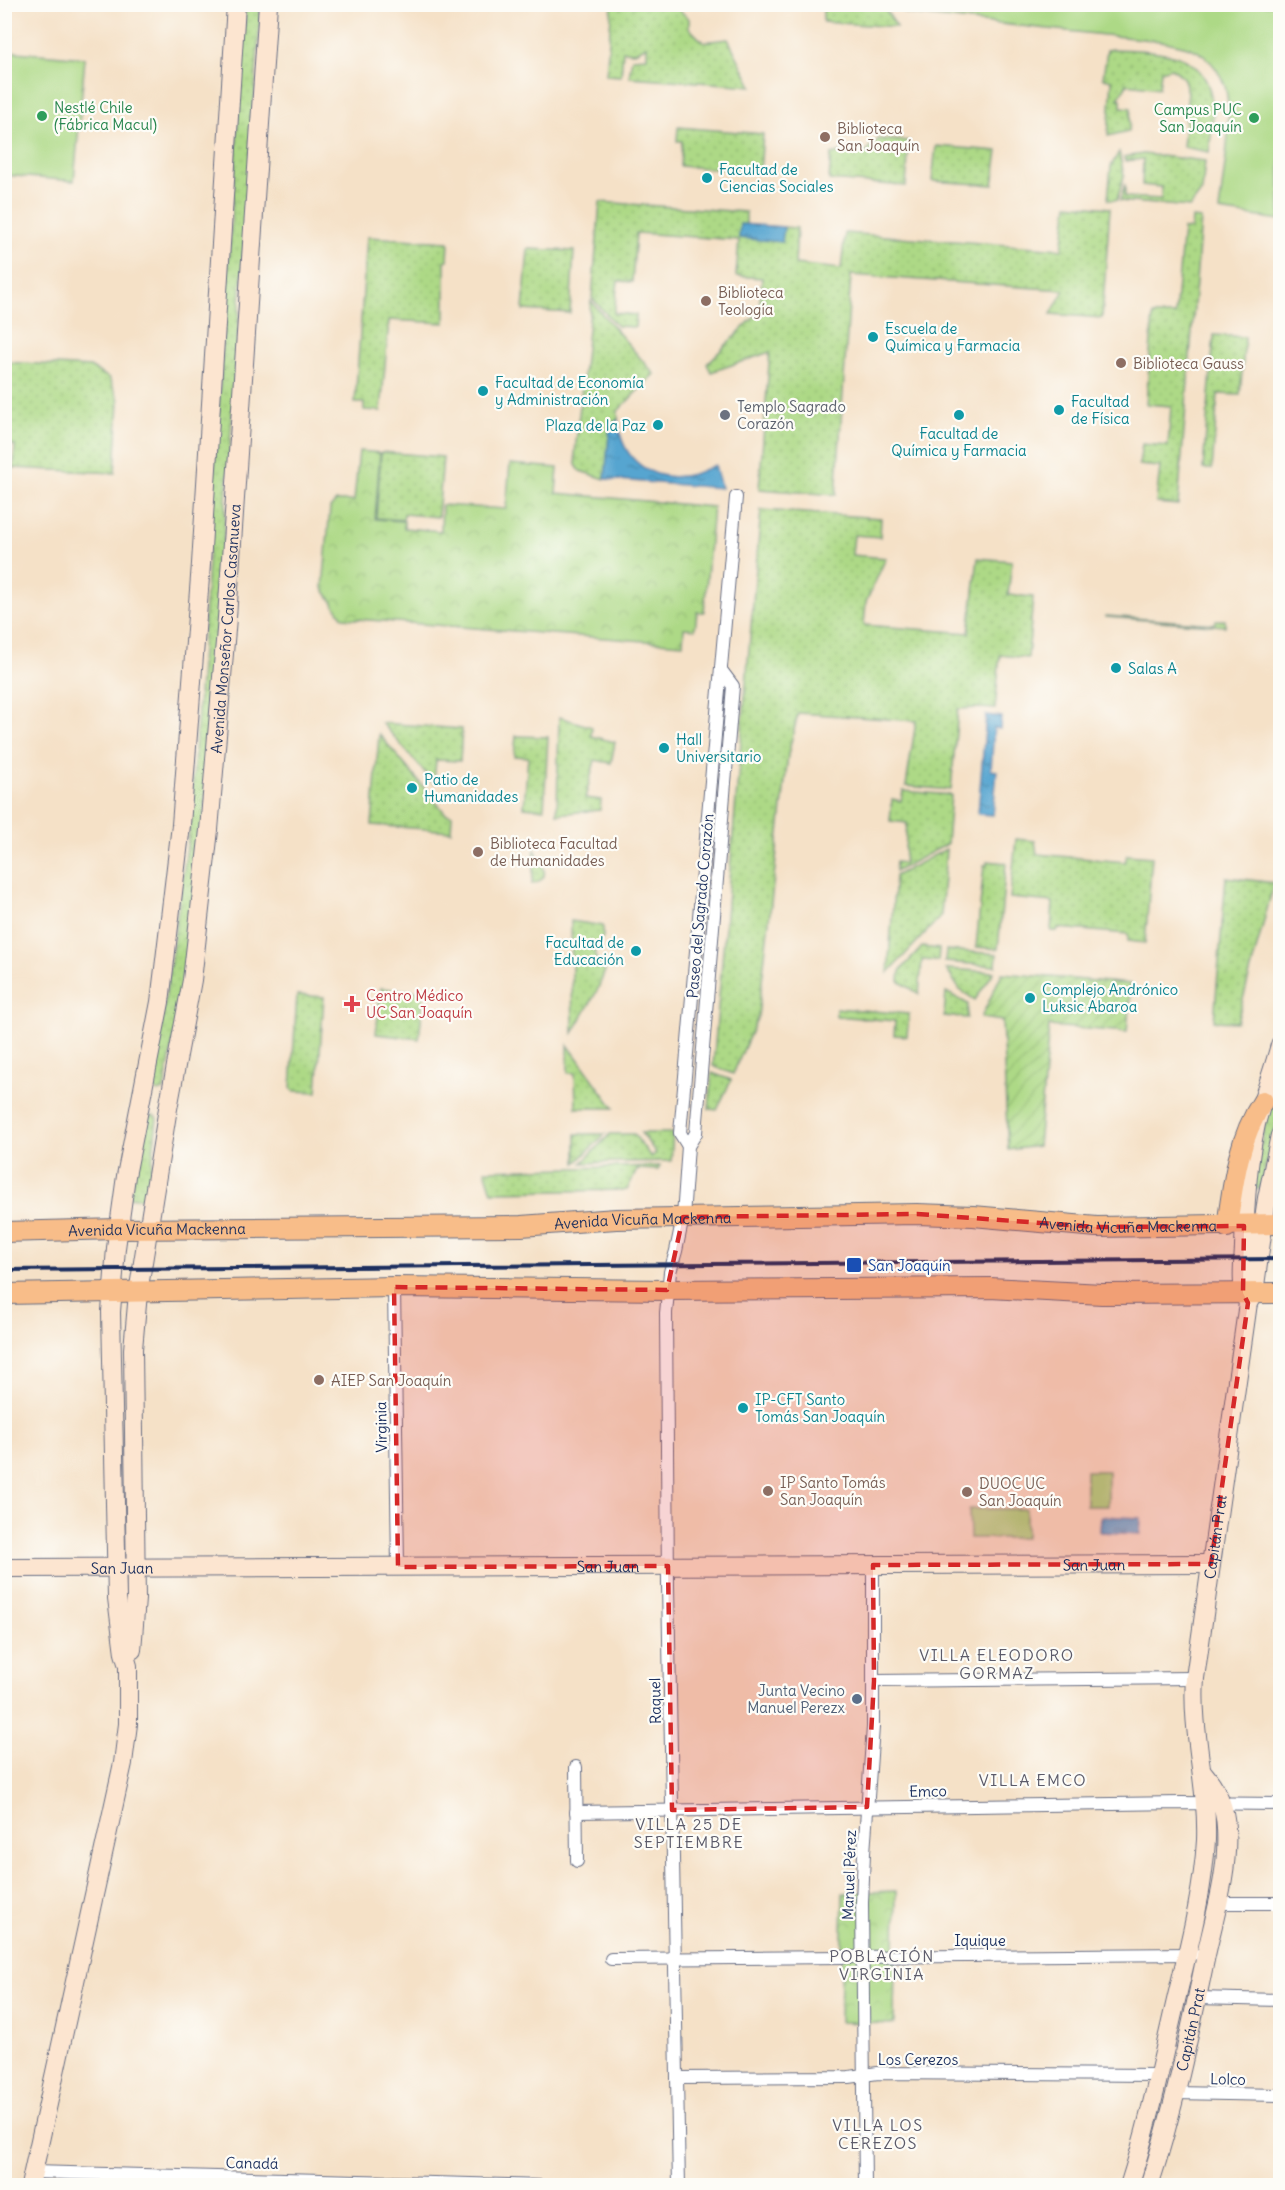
<svg xmlns="http://www.w3.org/2000/svg" width="1285" height="2190" font-family="Delius,sans-serif">
	<style>
		.grass { fill: url(#grass-dots); stroke: #648472; stroke-width: 1.5 }
		.park { fill: url(#park-crowns); stroke: #648472; stroke-width: 1.5 }
		.garden { fill: url(#garden-furrows); stroke: #648472; stroke-width: 1.5 }
		.pitch { fill: #add986; stroke: #648472; stroke-width: 1.5 }
		.water { fill: url(#water-ripples); stroke: #386a97; stroke-width: 1.5 }
		.lines { fill: none; stroke-linecap: round; stroke-linejoin: round }
		.street-casing { stroke: #676d83; stroke-width: 14 }
		.secondary-casing { stroke: #676d83; stroke-width: 20 }
		.primary-casing { stroke: #676d83; stroke-width: 22 }
		.street { stroke: #fff; stroke-width: 12 }
		.secondary { stroke: #fce5d0; stroke-width: 18 }
		.primary { stroke: #f8bd89; stroke-width: 20 }
		.rail { stroke: #1b2f5e; stroke-width: 4 }
		.marked { fill: #d62828; fill-opacity: 0.2; stroke: #d62828; stroke-width: 4.5; stroke-dasharray: 12 8; stroke-linejoin: round }
		.leisure-dot { fill: #2e9e5b; stroke: #fdfcf7; stroke-width: 2 }
		.education-dot { fill: #8d6e63; stroke: #fdfcf7; stroke-width: 2 }
		.culture-dot { fill: #0f9aa8; stroke: #fdfcf7; stroke-width: 2 }
		.worship-dot { fill: #6b7280; stroke: #fdfcf7; stroke-width: 2 }
		.health-dot { fill: #e0444e; stroke: #fdfcf7; stroke-width: 2 }
		.transit-dot { fill: #1a4fb4; stroke: #fdfcf7; stroke-width: 2 }
		.service-dot { fill: #5c6f8a; stroke: #fdfcf7; stroke-width: 2 }
		.labels { text-anchor: middle; dominant-baseline: central; stroke-width: 4.5; stroke-linejoin: round; paint-order: stroke }
		.leisure-label { font-size: 15px; fill: #27864d; stroke: #fdfcf7; text-anchor: start }
		.education-label { font-size: 15px; fill: #785e54; stroke: #fdfcf7; text-anchor: start }
		.culture-label { font-size: 15px; fill: #0d838f; stroke: #fdfcf7; text-anchor: start }
		.worship-label { font-size: 15px; fill: #5b616d; stroke: #fdfcf7; text-anchor: start }
		.street-label { font-size: 15px; fill: #1b2f5e; stroke: #fdfcf7 }
		.health-label { font-size: 15px; fill: #be3a42; stroke: #fdfcf7; text-anchor: start }
		.transit-label { font-size: 15px; fill: #164399; stroke: #fdfcf7; text-anchor: start }
		.service-label { font-size: 15px; fill: #4e5e75; stroke: #fdfcf7; text-anchor: end }
		.neighbourhood-label { font-size: 16px; letter-spacing: 1.5px; fill: #5c5b6a; stroke: #fdfcf7 }
	</style>
	<defs>
		<pattern id="grass-dots" width="8" height="8" patternUnits="userSpaceOnUse" patternTransform="scale(1.5)"><rect width="8" height="8" fill="#add986"/><path d="M2 2h.1M6 6h.1" fill="none" stroke="#94bb76" stroke-width="1.8" stroke-linecap="round"/></pattern>
		<pattern id="park-crowns" width="20" height="18" patternUnits="userSpaceOnUse" patternTransform="scale(1.5)"><rect width="20" height="18" fill="#add986"/><path d="M2 6a3 3 0 1 1 6 0M12 15a3 3 0 1 1 6 0" fill="none" stroke="#94bb76"/></pattern>
		<pattern id="garden-furrows" width="10" height="10" patternUnits="userSpaceOnUse" patternTransform="scale(1.5)"><rect width="10" height="10" fill="#add986"/><path d="M-1 1l2-2M0 10L10 0M9 11l2-2" fill="none" stroke="#94bb76"/></pattern>
		<pattern id="water-ripples" width="26" height="14" patternUnits="userSpaceOnUse" patternTransform="scale(1.5)"><rect width="26" height="14" fill="#56a5d0"/><path d="M2 4q2-2 4 0t4 0M15 11q2-2 4 0t4 0" fill="none" stroke="#4687ac"/></pattern>
	</defs>
	<rect width="100%" height="100%" fill="#fdfcf7"/>
	<filter id="ink" filterUnits="userSpaceOnUse"><feTurbulence type="fractalNoise" baseFrequency=".0167" numOctaves="2"/><feDisplacementMap in="SourceGraphic" scale="12" xChannelSelector="R" yChannelSelector="G"/><feConvolveMatrix kernelMatrix="1 2 1 2 8 2 1 2 1" color-interpolation-filters="sRGB"/></filter>
	<filter id="wash" filterUnits="userSpaceOnUse"><feTurbulence type="fractalNoise" baseFrequency=".008" numOctaves="4" result="noise"/><feDisplacementMap in="SourceGraphic" scale="24" xChannelSelector="R" yChannelSelector="G"/><feGaussianBlur stdDeviation="1.35" result="paint"/><feColorMatrix in="noise" values="0 0 0 0 0 0 0 0 0 0 0 0 0 0 0 0 0 1.4 0 .05"/><feComposite in="paint" operator="in"/></filter>
	<g filter="url(#wash)">
		<rect width="100%" height="100%" fill="#f5e1c7"/>
		<g class="grass">
			<path d="M 246,5 L 261,5 L 203,827 L 187,970 L 164,1090 L 158,1092 L 153,1088 L 153,1084 L 190,826 Z"/>
			<path d="M 612,5 L 674,5 L 689,19 L 689,28 L 703,42 L 728,39 L 752,86 L 629,77 L 632,58 L 647,57 L 647,46 L 635,52 L 623,51 L 621,76 L 606,75 Z"/>
			<path d="M 823,5 L 882,5 L 897,27 L 823,22 Z"/>
			<path d="M 1112,49 C 1150,51 1202,47 1211,96 C 1215,114 1211,134 1209,152 L 1183,147 L 1188,91 L 1186,90 C 1186,78 1181,74 1171,68 L 1161,71 L 1159,88 L 1127,84 L 1118,99 L 1121,99 L 1121,107 L 1131,108 L 1129,131 L 1108,136 L 1112,80 L 1103,78 L 1107,50 Z"/>
			<path d="M 678,127 L 763,134 L 760,172 L 680,166 L 682,141 L 677,141 Z"/>
			<path d="M 878,139 L 909,141 L 906,186 L 829,180 L 831,155 L 850,150 L 850,147 L 867,153 L 871,145 L 875,145 Z"/>
			<path d="M 936,146 L 998,151 L 993,185 L 932,181 Z"/>
			<path d="M 1119,152 L 1124,176 L 1117,200 L 1108,200 L 1111,166 Z"/>
			<path d="M 1143,154 L 1205,161 L 1202,191 L 1190,207 L 1120,201 L 1125,184 L 1125,197 L 1161,199 L 1162,187 L 1142,185 L 1143,159 L 1125,161 L 1124,157 Z"/>
			<path d="M 600,202 L 746,212 L 746,225 L 797,228 L 795,264 L 841,269 L 845,233 L 1062,249 L 1068,204 L 1110,208 L 1102,318 L 1051,314 L 1064,290 L 851,275 L 836,495 L 759,489 L 770,352 L 711,372 L 707,364 L 759,312 L 762,278 L 736,276 L 739,240 L 636,233 L 632,282 L 618,281 L 614,313 L 636,315 L 635,327 L 617,326 L 592,298 Z"/>
			<path d="M 1192,218 L 1201,219 L 1178,505 L 1156,503 L 1160,467 L 1139,465 L 1142,444 L 1168,446 L 1171,406 L 1146,404 L 1153,315 L 1175,315 L 1183,229 L 1191,229 Z"/>
			<path d="M 367,237 L 449,242 L 448,260 L 445,261 L 445,323 L 389,320 L 381,411 L 364,410 L 364,403 L 355,403 Z"/>
			<path d="M 528,249 L 574,251 L 570,313 L 523,310 Z"/>
			<path d="M 591,301 L 654,374 L 618,411 L 618,420 L 610,425 L 605,479 L 580,471 L 576,465 L 575,453 Z"/>
			<path d="M 1214,335 L 1245,337 L 1240,395 L 1218,394 L 1212,469 L 1203,469 Z"/>
			<path d="M 5,362 L 90,367 L 109,378 L 119,400 L 115,473 L 14,468 L 15,445 L 5,444 Z"/>
			<path d="M 381,452 L 443,457 L 438,517 L 404,514 L 403,520 L 376,518 Z"/>
			<path d="M 761,510 L 881,518 L 880,537 L 854,535 L 852,555 L 886,558 L 866,602 L 864,625 L 969,633 L 978,558 L 1012,561 L 1008,595 L 1033,597 L 1028,658 L 1000,655 L 995,709 L 977,708 L 958,709 L 951,790 L 906,786 L 916,721 L 798,713 L 788,755 L 758,1016 L 733,1074 L 713,1066 Z"/>
			<path d="M 1106,616 L 1215,624 L 1216,620 L 1225,620 L 1225,626 L 1106,617 Z"/>
			<path d="M 559,717 L 592,727 L 591,736 L 615,742 L 611,763 L 595,760 L 585,798 L 601,800 L 600,810 L 557,814 Z"/>
			<path d="M 382,723 L 462,729 L 460,761 L 436,760 L 434,783 Z"/>
			<path d="M 379,734 L 446,814 L 452,815 L 451,831 L 372,825 Z"/>
			<path d="M 516,736 L 548,737 L 544,809 L 524,807 L 528,757 L 514,756 Z"/>
			<path d="M 903,791 L 951,795 L 947,844 L 895,872 L 896,862 L 904,863 L 907,823 L 890,821 L 892,799 L 901,801 Z"/>
			<path d="M 1016,839 L 1035,841 L 1037,854 L 1125,862 L 1127,855 L 1152,857 L 1145,943 L 1128,941 L 1128,934 L 1058,928 L 1057,931 L 1051,931 L 1053,902 L 1010,898 Z"/>
			<path d="M 535,849 C 540,863 555,878 532,884 Z"/>
			<path d="M 946,849 L 941,916 L 888,973 L 895,876 Z"/>
			<path d="M 987,861 L 1006,863 L 998,949 L 976,947 L 984,865 L 987,865 Z"/>
			<path d="M 1226,877 L 1274,883 L 1237,1022 L 1214,1021 Z"/>
			<path d="M 571,921 L 603,926 L 603,937 C 591,950 593,959 605,971 L 597,991 L 573,1033 Z"/>
			<path d="M 922,947 L 939,949 L 938,961 L 922,960 L 919,994 L 899,981 L 900,971 Z"/>
			<path d="M 946,950 L 997,954 L 996,966 L 945,962 Z"/>
			<path d="M 946,969 L 994,972 L 975,1000 L 960,990 Z"/>
			<path d="M 381,988 L 424,992 L 419,1039 L 376,1034 Z"/>
			<path d="M 946,992 L 968,1004 L 967,1018 L 944,1016 Z"/>
			<path d="M 297,995 L 324,997 L 317,1092 L 294,1091 L 291,1088 Z"/>
			<path d="M 836,1008 L 909,1014 L 907,1036 L 894,1035 L 895,1021 L 836,1016 Z"/>
			<path d="M 568,1045 L 614,1108 L 576,1108 L 575,1073 L 568,1073 Z"/>
			<path d="M 712,1073 L 731,1080 L 717,1110 L 709,1109 Z"/>
			<path d="M 1272,1087 L 1280,1090 C 1280,1123 1267,1157 1260,1189 L 1252,1189 Z"/>
			<path d="M 153,1115 L 157,1118 L 148,1199 L 129,1197 L 146,1117 Z"/>
			<path d="M 641,1133 L 673,1133 L 671,1161 L 582,1163 L 610,1134 L 634,1134 L 651,1157 L 656,1153 Z"/>
			<path d="M 576,1134 L 605,1134 L 576,1163 Z"/>
			<path d="M 660,1166 L 658,1170 L 637,1169 L 627,1190 L 492,1192 L 485,1170 Z"/>
		</g>
		<g class="park">
			<path d="M 359,451 L 380,453 L 375,519 L 404,521 L 404,528 L 441,531 L 442,505 L 506,509 L 510,464 L 558,468 L 556,493 L 713,507 L 704,612 L 697,612 L 695,629 L 684,628 L 683,644 L 343,618 L 323,588 L 330,508 L 336,501 L 354,501 Z"/>
			<path d="M 896,1891 L 894,2024 L 840,2022 L 843,1893 Z"/>
		</g>
		<path class="garden" d="M 1002,973 L 1131,984 L 1127,1032 L 1049,1026 L 1038,1146 L 1008,1150 L 1002,1021 L 981,1018 Z"/>
		<g class="pitch">
			<path d="M 896,5 L 1280,5 L 1280,220 L 1219,211 C 1223,176 1234,119 1225,86 C 1221,75 1214,64 1204,56 C 1193,46 1175,44 1161,41 L 916,15 L 905,13 Z"/>
			<path d="M 4,51 L 85,58 L 74,181 L 5,175 Z"/>
			<rect x="1086" y="1471" width="22" height="35"/>
			<path d="M 969,1509 L 1026,1509 L 1026,1538 L 970,1538 Z"/>
		</g>
		<g class="water">
			<path d="M 740,224 L 784,227 L 782,242 L 739,238 Z"/>
			<path d="M 618,420 C 621,460 653,485 693,474 C 700,472 707,468 715,465 L 721,488 L 605,479 L 610,425 Z"/>
			<path d="M 986,715 L 1001,717 L 1000,729 L 994,728 L 991,770 L 997,771 L 993,815 L 978,814 Z"/>
			<path d="M 1101,1516 L 1141,1518 L 1140,1534 L 1100,1532 Z"/>
		</g>
	</g>
	<g filter="url(#ink)">
		<g class="lines">
			<g class="street-casing">
				<g id="street">
					<path d="M 688,1146 L 680,1133 L 736,497"/>
					<path d="M 394,1287 L 398,1567"/>
					<path d="M 874,1681 L 1195,1678"/>
					<path d="M 576,1767 L 577,1861"/>
					<path d="M 576,1812 L 1181,1803 L 1280,1804"/>
					<path d="M 1217,1903 L 1280,1903"/>
					<path d="M 611,1959 L 1193,1954"/>
					<path d="M 1197,1998 L 1280,2000"/>
					<path d="M 677,2078 L 849,2077 L 878,2073 L 1159,2075"/>
					<path d="M 1175,2093 L 1280,2095"/>
					<path d="M 33,2172 L 542,2186"/>
					<path d="M 679,2186 L 668,1585 L 666,1313 L 670,1272 L 676,1251 L 683,1217 L 688,1146 L 696,1133 L 733,686 L 721,670"/>
					<path d="M 865,2186 L 862,1903 L 864,1853 L 873,1727 L 873,1565"/>
				</g>
			</g>
			<g class="secondary-casing">
				<g id="secondary">
					<path d="M 1248,1303 C 1240,1286 1243,1267 1244,1248 C 1245,1207 1247,1165 1256,1124 C 1263,1097 1273,1071 1280,1045"/>
					<path id="s1" d="M 4,1568 L 1211,1564"/>
					<path id="s2" d="M 132,1650 L 136,1599 L 133,1349 L 138,1293 L 167,1114 L 192,980 L 209,830 L 227,618 L 268,4"/>
					<path d="M 30,2186 L 123,1763 L 128,1724 L 128,1666 L 124,1653 L 117,1598 L 111,1312 L 116,1248 L 126,1176 L 160,1002 L 181,825 L 201,564 L 236,4"/>
					<path id="s3" d="M 1129,2186 C 1149,2124 1162,2060 1177,1996 C 1189,1945 1203,1893 1206,1840 C 1208,1785 1191,1732 1195,1678 L 1248,1303 L 1254,1293 L 1267,1198 L 1280,1135"/>
					<path id="s4" d="M 1149,2186 C 1174,2110 1190,2032 1206,1955 C 1215,1914 1229,1870 1226,1828 C 1225,1806 1216,1787 1202,1771"/>
				</g>
			</g>
			<g class="primary-casing">
				<g id="primary">
					<path d="M 1227,1227 C 1233,1183 1238,1139 1263,1101"/>
					<path id="s5" d="M 4,1232 L 118,1229 L 521,1226 L 616,1219 L 917,1214 L 973,1216 L 1097,1227 L 1280,1224"/>
					<path d="M 4,1294 L 394,1287 L 667,1290 L 990,1288 L 1102,1294 L 1280,1293"/>
				</g>
			</g>
			<use href="#street" class="street"/>
			<use href="#secondary" class="secondary"/>
			<use href="#primary" class="primary"/>
			<path class="rail" d="M 4,1270 L 1280,1259"/>
		</g>
	</g>
	<path class="marked" d="M 917,1214 L 1097,1227 L 1244,1226 L 1243,1293 L 1248,1303 L 1211,1564 L 873,1565 L 874,1681 L 867,1807 L 672,1810 L 668,1566 L 398,1567 L 394,1287 L 667,1290 L 683,1217 Z"/>
	<g class="leisure-dot">
		<circle cx="42" cy="116" r="6"/>
		<circle cx="1254" cy="118" r="6"/>
	</g>
	<g class="education-dot">
		<circle cx="825" cy="137" r="6"/>
		<circle cx="706" cy="301" r="6"/>
		<circle cx="1121" cy="363" r="6"/>
		<circle cx="478" cy="852" r="6"/>
		<circle cx="319" cy="1380" r="6"/>
		<circle cx="768" cy="1491" r="6"/>
		<circle cx="967" cy="1492" r="6"/>
	</g>
	<g class="culture-dot">
		<circle cx="707" cy="178" r="6"/>
		<circle cx="873" cy="337" r="6"/>
		<circle cx="483" cy="391" r="6"/>
		<circle cx="1059" cy="410" r="6"/>
		<circle cx="959" cy="415" r="6"/>
		<circle cx="658" cy="425" r="6"/>
		<circle cx="1116" cy="668" r="6"/>
		<circle cx="664" cy="748" r="6"/>
		<circle cx="412" cy="788" r="6"/>
		<circle cx="636" cy="951" r="6"/>
		<circle cx="1030" cy="998" r="6"/>
		<circle cx="743" cy="1408" r="6"/>
	</g>
	<circle class="worship-dot" cx="725" cy="415" r="6"/>
	<path class="health-dot" d="M349 995h6v6h6v6h-6v6h-6v-6h-6v-6h6z"/>
	<rect class="transit-dot" x="846" y="1257" width="16" height="16" rx="3"/>
	<circle class="service-dot" cx="857" cy="1699" r="6"/>
	<g class="labels">
		<g class="leisure-label">
			<text x="54" y="107">Nestlé Chile<tspan x="54" dy="17">(Fábrica Macul)</tspan></text>
			<text x="1242" y="109" text-anchor="end">Campus PUC<tspan x="1242" dy="17">San Joaquín</tspan></text>
		</g>
		<g class="education-label">
			<text x="837" y="128">Biblioteca<tspan x="837" dy="17">San Joaquín</tspan></text>
			<text x="718" y="292">Biblioteca<tspan x="718" dy="17">Teología</tspan></text>
			<text x="1133" y="363">Biblioteca Gauss</text>
			<text x="490" y="843">Biblioteca Facultad<tspan x="490" dy="17">de Humanidades</tspan></text>
			<text x="331" y="1380">AIEP San Joaquín</text>
			<text x="780" y="1482">IP Santo Tomás<tspan x="780" dy="17">San Joaquín</tspan></text>
			<text x="979" y="1483">DUOC UC<tspan x="979" dy="17">San Joaquín</tspan></text>
		</g>
		<g class="culture-label">
			<text x="719" y="169">Facultad de<tspan x="719" dy="17">Ciencias Sociales</tspan></text>
			<text x="885" y="328">Escuela de<tspan x="885" dy="17">Química y Farmacia</tspan></text>
			<text x="495" y="382">Facultad de Economía<tspan x="495" dy="17">y Administración</tspan></text>
			<text x="1071" y="401">Facultad<tspan x="1071" dy="17">de Física</tspan></text>
			<text x="646" y="425" text-anchor="end">Plaza de la Paz</text>
			<text x="959" y="433" text-anchor="middle">Facultad de<tspan x="959" dy="17">Química y Farmacia</tspan></text>
			<text x="1128" y="668">Salas A</text>
			<text x="676" y="739">Hall<tspan x="676" dy="17">Universitario</tspan></text>
			<text x="424" y="779">Patio de<tspan x="424" dy="17">Humanidades</tspan></text>
			<text x="624" y="942" text-anchor="end">Facultad de<tspan x="624" dy="17">Educación</tspan></text>
			<text x="1042" y="989">Complejo Andrónico<tspan x="1042" dy="17">Luksic Abaroa</tspan></text>
			<text x="755" y="1399">IP-CFT Santo<tspan x="755" dy="17">Tomás San Joaquín</tspan></text>
		</g>
		<g class="worship-label">
			<text x="737" y="406">Templo Sagrado<tspan x="737" dy="17">Corazón</tspan></text>
		</g>
		<g class="street-label">
			<text stroke="none"><textPath href="#s2" startOffset="1028">Avenida Monseñor Carlos Casanueva</textPath></text>
			<text transform="translate(700 906) rotate(-85)">Paseo del Sagrado Corazón</text>
			<text stroke="none"><textPath href="#s5" startOffset="639">Avenida Vicuña Mackenna</textPath></text>
			<text stroke="none"><textPath href="#s5" startOffset="1125">Avenida Vicuña Mackenna</textPath></text>
			<text stroke="none"><textPath href="#s5" startOffset="153">Avenida Vicuña Mackenna</textPath></text>
			<text transform="translate(381 1427) rotate(-91)">Virginia</text>
			<text stroke="none"><textPath href="#s3" startOffset="660">Capitán Prat</textPath></text>
			<text stroke="none"><textPath href="#s1" startOffset="1090">San Juan</textPath></text>
			<text stroke="none"><textPath href="#s1" startOffset="604">San Juan</textPath></text>
			<text stroke="none"><textPath href="#s1" startOffset="118">San Juan</textPath></text>
			<text transform="translate(655 1701) rotate(-91)">Raquel</text>
			<text transform="translate(928 1791) rotate(-1)">Emco</text>
			<text transform="translate(849 1875) rotate(-88)">Manuel Pérez</text>
			<text x="980" y="1940">Iquique</text>
			<text stroke="none"><textPath href="#s4" startOffset="162">Capitán Prat</textPath></text>
			<text x="918" y="2059">Los Cerezos</text>
			<text transform="translate(1228 2079) rotate(1)">Lolco</text>
			<text transform="translate(252 2163) rotate(1)">Canadá</text>
		</g>
		<g class="health-label">
			<text x="366" y="995">Centro Médico<tspan x="366" dy="17">UC San Joaquín</tspan></text>
		</g>
		<g class="transit-label">
			<text x="868" y="1265">San Joaquín</text>
		</g>
		<g class="service-label">
			<text x="845" y="1690">Junta Vecino<tspan x="845" dy="17">Manuel Perezx</tspan></text>
		</g>
		<g class="neighbourhood-label">
			<text x="997" y="1655">VILLA ELEODORO<tspan x="997" dy="18">GORMAZ</tspan></text>
			<text x="1033" y="1780">VILLA EMCO</text>
			<text x="689" y="1824">VILLA 25 DE<tspan x="689" dy="18">SEPTIEMBRE</tspan></text>
			<text x="882" y="1956">POBLACIÓN<tspan x="882" dy="18">VIRGINIA</tspan></text>
			<text x="878" y="2125">VILLA LOS<tspan x="878" dy="18">CEREZOS</tspan></text>
		</g>
	</g>
	<rect width="1285" height="2190" fill="none" stroke="#fdfcf7" stroke-width="24"/>
</svg>
